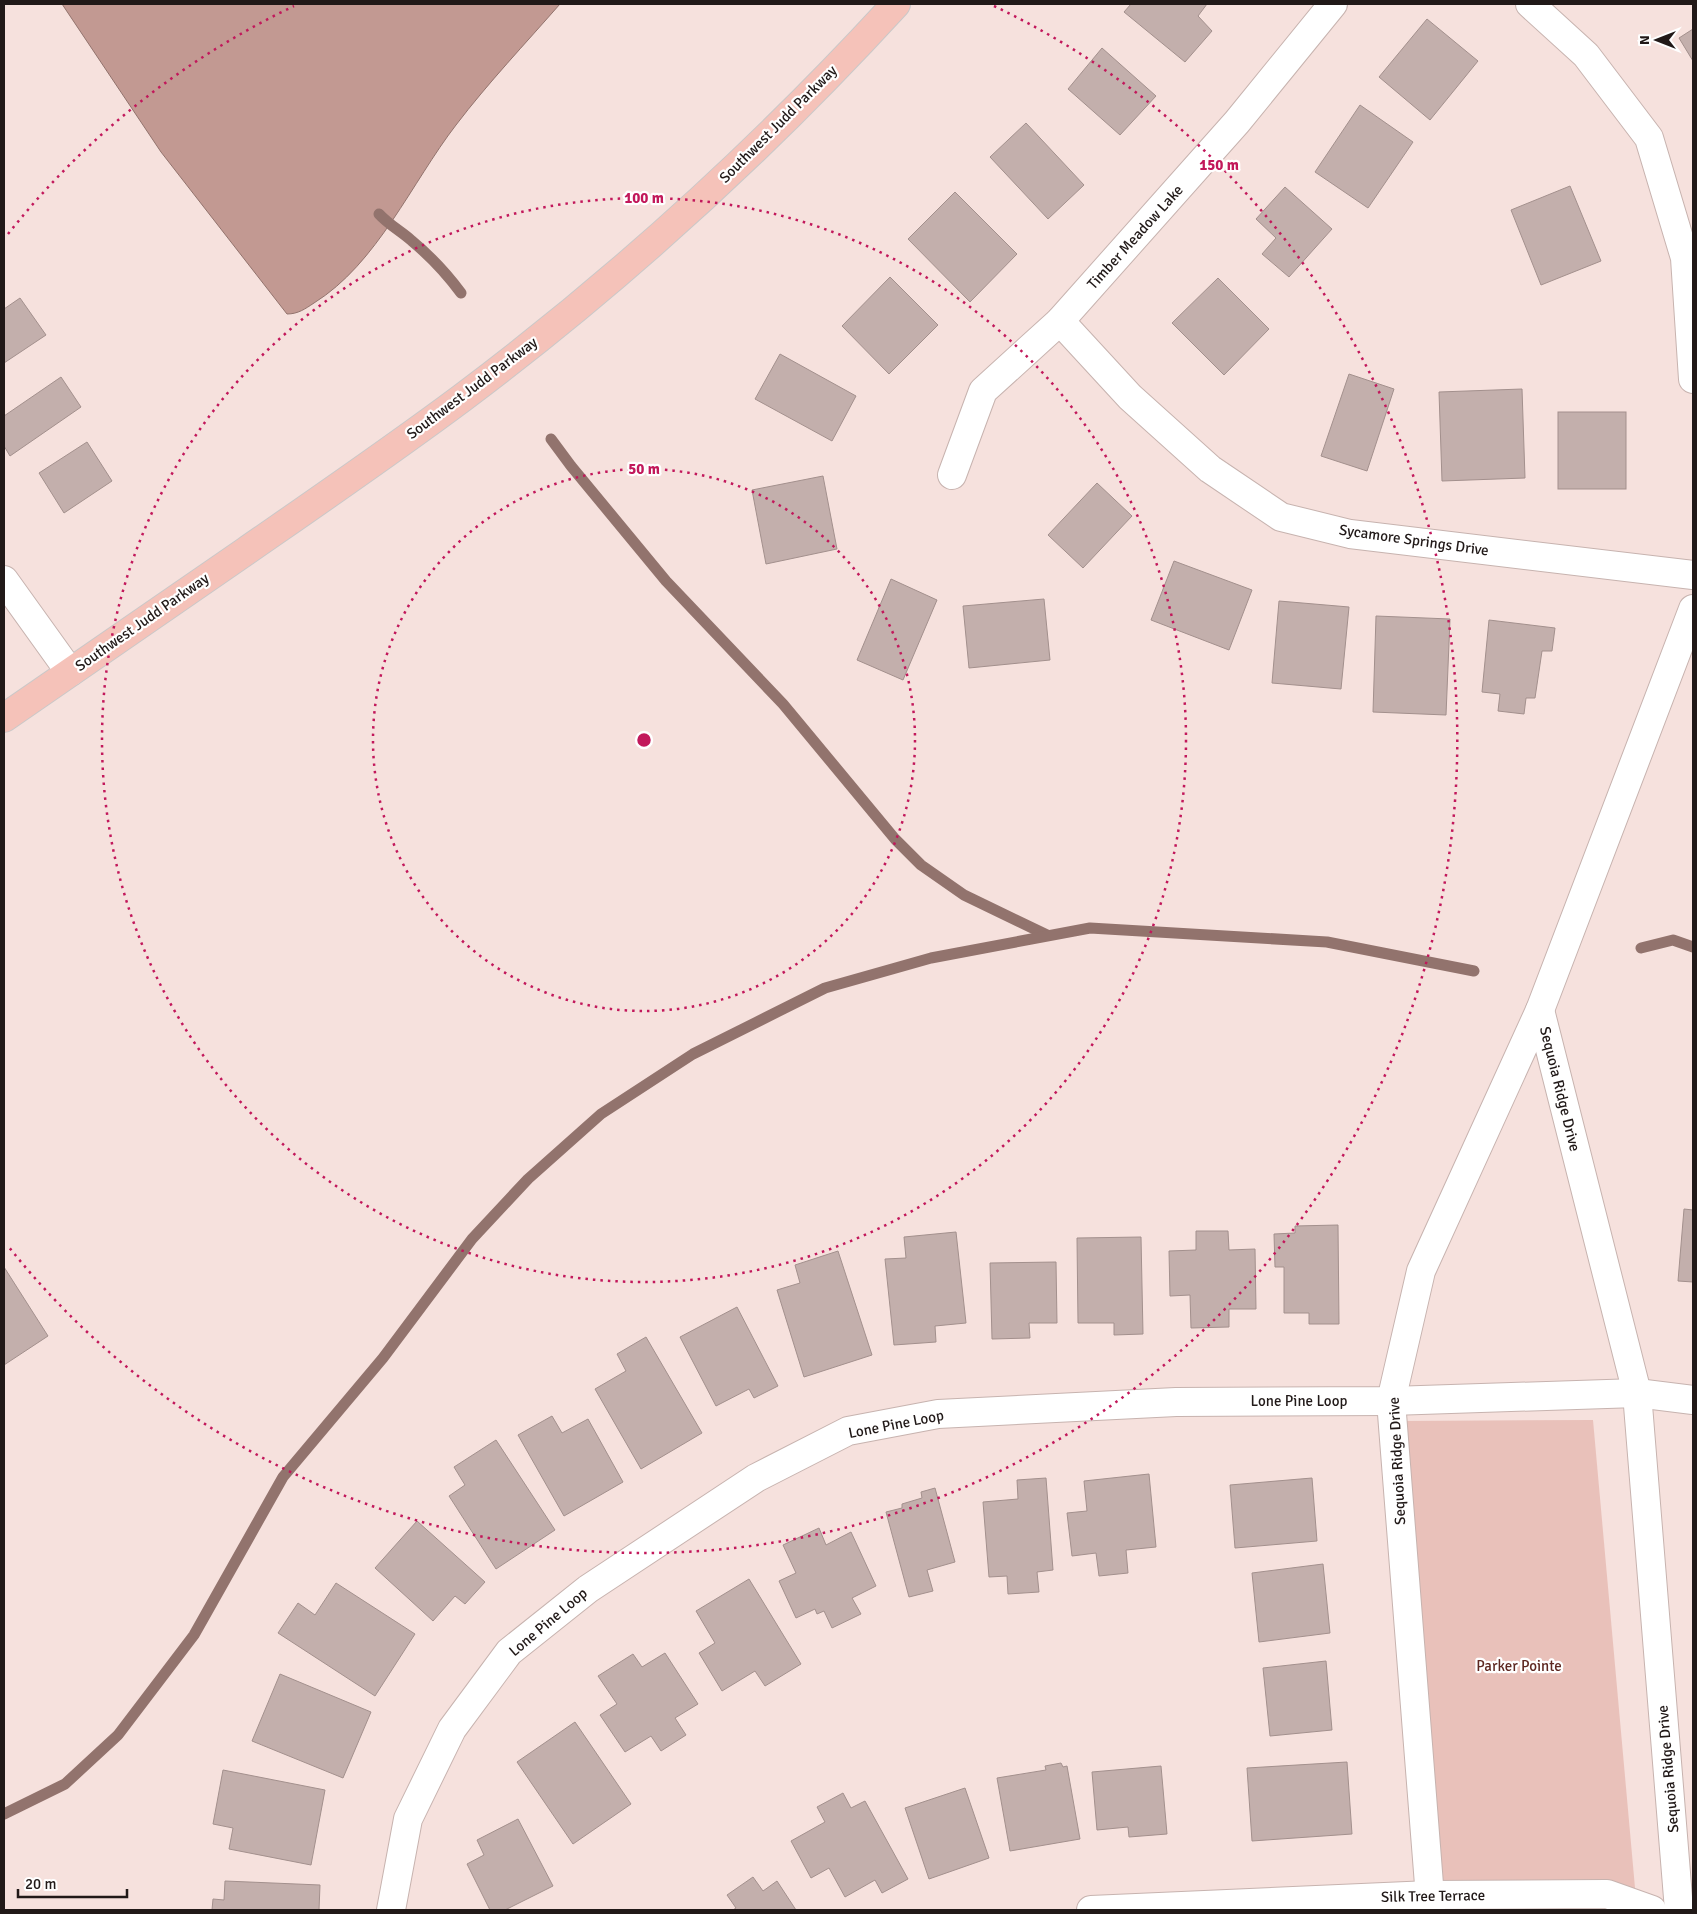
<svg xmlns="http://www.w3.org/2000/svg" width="1697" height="1914" font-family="Signika,sans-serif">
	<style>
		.green { fill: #e9c1ba }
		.water { fill: #c29992; stroke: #92736d }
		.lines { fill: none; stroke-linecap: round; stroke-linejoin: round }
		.stream { stroke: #92736d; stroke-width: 11 }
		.building { fill: #c3afac; stroke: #a3908d }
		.minor-casing { stroke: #c7b3af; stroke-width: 30 }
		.highway-casing { stroke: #cac8c8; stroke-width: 30 }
		.minor { stroke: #fff; stroke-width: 28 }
		.highway { stroke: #f5c2b9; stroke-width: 28 }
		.ring { fill: none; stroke: #c2185b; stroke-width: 2.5; stroke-dasharray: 2.5 5 }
		.labels { text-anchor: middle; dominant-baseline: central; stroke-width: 4.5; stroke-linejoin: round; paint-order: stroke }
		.street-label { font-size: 15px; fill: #211918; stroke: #fff }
		.park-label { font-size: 15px; fill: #5d2720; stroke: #fff }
		.centre { fill: #c2185b; stroke: #fff; stroke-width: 2.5 }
		.ring-label { font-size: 15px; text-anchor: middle; font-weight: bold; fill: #c2185b; stroke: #fff; stroke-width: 4.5; stroke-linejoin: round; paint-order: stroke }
	</style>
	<rect width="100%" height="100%" fill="#f6e1dd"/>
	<path class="green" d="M 1593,1420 L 1637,1910 L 1444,1910 L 1400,1421 Z"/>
	<path class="water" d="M 62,4 L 560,4 C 525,44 488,83 456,125 C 412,182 377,264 314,303 C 305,309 298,314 287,314 L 161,152 Z"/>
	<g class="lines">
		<g class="stream">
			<path d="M 379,214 C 389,225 401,231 412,241 C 430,256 447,274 461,293"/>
			<path d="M 551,439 L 571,466 L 666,581 L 783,704 L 895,839 L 921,865 L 964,895 L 1047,935"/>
			<path d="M 1641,948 L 1673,940 L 1693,947"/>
			<path d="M 4,1814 L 65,1784 L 118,1735 L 194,1635 L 283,1477 L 383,1358 L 472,1239 L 528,1179 L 601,1114 L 693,1054 L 825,988 L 931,958 L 1090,928 L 1327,942 L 1474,971"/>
		</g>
	</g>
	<g class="building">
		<path d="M 1131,4 L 1207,4 L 1198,16 L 1212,31 L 1185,62 L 1124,12 Z"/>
		<path d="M 1427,19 L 1478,61 L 1430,120 L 1379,77 Z"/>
		<path d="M 1693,29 L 1693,61 L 1679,38 Z"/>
		<path d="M 1102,48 L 1156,96 L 1120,135 L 1068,89 Z"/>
		<path d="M 1360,105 L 1413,142 L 1368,208 L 1315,172 Z"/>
		<path d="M 1026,123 L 1084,185 L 1048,219 L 990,157 Z"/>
		<path d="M 1570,186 L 1601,261 L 1541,285 L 1511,210 Z"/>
		<path d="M 1285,187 L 1332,229 L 1289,277 L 1262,254 L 1276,238 L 1256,219 Z"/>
		<path d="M 955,192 L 1017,254 L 970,302 L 908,239 Z"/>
		<path d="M 890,277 L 938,325 L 889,374 L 842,326 Z"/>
		<path d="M 1218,278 L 1269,329 L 1224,375 L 1172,323 Z"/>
		<path d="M 20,298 L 46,335 L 4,363 L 4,309 Z"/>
		<path d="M 780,354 L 856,396 L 832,441 L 755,399 Z"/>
		<path d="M 1349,374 L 1394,389 L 1367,471 L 1321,456 Z"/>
		<path d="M 61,377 L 81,407 L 10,456 L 4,446 L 4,416 Z"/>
		<path d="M 1522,389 L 1525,478 L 1442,481 L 1439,392 Z"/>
		<rect x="1558" y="412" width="68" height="77"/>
		<path d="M 87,442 L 112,481 L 64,513 L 39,473 Z"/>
		<path d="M 823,476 L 837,549 L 766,564 L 752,490 Z"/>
		<path d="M 1097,483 L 1132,516 L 1083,568 L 1048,535 Z"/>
		<path d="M 1174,561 L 1252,590 L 1229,650 L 1151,620 Z"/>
		<path d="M 891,579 L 937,600 L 903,680 L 857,660 Z"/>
		<path d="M 1044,599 L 1050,660 L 969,668 L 963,606 Z"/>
		<path d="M 1279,601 L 1349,607 L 1341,689 L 1272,683 Z"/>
		<path d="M 1376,616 L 1450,619 L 1446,715 L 1373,712 Z"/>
		<path d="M 1489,620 L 1555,628 L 1552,651 L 1542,651 L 1535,698 L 1526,698 L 1524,714 L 1498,711 L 1500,694 L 1482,692 Z"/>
		<path d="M 1684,1209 L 1693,1210 L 1693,1282 L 1678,1281 Z"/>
		<path d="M 1338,1225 L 1339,1324 L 1309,1324 L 1309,1313 L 1284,1313 L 1284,1267 L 1275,1267 L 1274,1234 L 1295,1233 L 1295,1226 Z"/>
		<path d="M 1196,1231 L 1228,1231 L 1229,1250 L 1255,1249 L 1256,1309 L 1229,1309 L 1229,1327 L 1191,1328 L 1190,1295 L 1170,1296 L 1169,1251 L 1196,1250 Z"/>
		<path d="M 956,1232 L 966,1323 L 935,1326 L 936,1342 L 894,1345 L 885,1259 L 906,1258 L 904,1237 Z"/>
		<path d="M 1141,1237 L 1143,1334 L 1114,1335 L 1114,1323 L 1078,1323 L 1077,1238 Z"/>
		<path d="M 838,1251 L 872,1355 L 804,1377 L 777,1290 L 800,1283 L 795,1265 Z"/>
		<path d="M 1056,1262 L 1057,1323 L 1029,1323 L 1030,1338 L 992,1339 L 990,1263 Z"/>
		<path d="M 4,1267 L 48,1336 L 4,1365 Z"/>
		<path d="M 737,1307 L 778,1386 L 754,1398 L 749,1389 L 716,1406 L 680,1337 Z"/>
		<path d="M 646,1337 L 702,1433 L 641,1469 L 595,1389 L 626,1371 L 617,1354 Z"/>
		<path d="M 552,1416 L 562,1433 L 588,1419 L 623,1482 L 564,1516 L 518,1435 Z"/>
		<path d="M 496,1440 L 555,1530 L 496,1569 L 449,1496 L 465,1485 L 454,1467 Z"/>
		<path d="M 1149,1474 L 1156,1547 L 1126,1550 L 1128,1573 L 1099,1576 L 1096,1553 L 1072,1556 L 1067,1513 L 1087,1511 L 1084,1481 Z"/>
		<path d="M 1046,1478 L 1053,1570 L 1037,1572 L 1039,1592 L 1008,1594 L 1007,1576 L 989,1577 L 983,1502 L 1018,1499 L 1017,1480 Z"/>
		<path d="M 1312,1478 L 1317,1541 L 1235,1548 L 1230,1485 Z"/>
		<path d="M 935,1488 L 955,1562 L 927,1570 L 933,1591 L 909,1597 L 886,1512 L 902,1508 L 902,1504 L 922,1498 L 921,1492 Z"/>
		<path d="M 417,1521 L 485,1582 L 465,1604 L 455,1596 L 433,1621 L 375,1568 Z"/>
		<path d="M 819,1528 L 826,1545 L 851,1532 L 876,1586 L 852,1598 L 861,1614 L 832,1628 L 824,1611 L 817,1614 L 815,1609 L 796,1618 L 779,1581 L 796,1573 L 783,1545 Z"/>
		<path d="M 1323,1564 L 1330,1633 L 1259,1642 L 1252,1573 Z"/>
		<path d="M 749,1579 L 801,1664 L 765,1686 L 755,1671 L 722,1691 L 699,1653 L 715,1643 L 696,1611 Z"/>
		<path d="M 336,1583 L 415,1634 L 375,1696 L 278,1633 L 298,1603 L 315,1615 Z"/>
		<path d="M 665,1653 L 698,1704 L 675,1718 L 686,1735 L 661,1751 L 651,1736 L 625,1752 L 600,1715 L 617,1704 L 598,1676 L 633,1654 L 642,1667 Z"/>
		<path d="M 1326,1661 L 1332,1730 L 1270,1736 L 1263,1668 Z"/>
		<path d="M 280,1674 L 371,1712 L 343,1778 L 252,1741 Z"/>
		<path d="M 575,1722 L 631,1804 L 573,1844 L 517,1762 Z"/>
		<path d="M 1347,1762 L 1352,1834 L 1252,1841 L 1247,1768 Z"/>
		<path d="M 1061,1763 L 1063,1767 L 1067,1766 L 1080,1839 L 1010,1851 L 997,1778 L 1046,1770 L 1045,1766 Z"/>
		<path d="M 1161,1766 L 1167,1834 L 1129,1837 L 1128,1827 L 1097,1830 L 1092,1772 Z"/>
		<path d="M 223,1770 L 325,1790 L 311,1865 L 229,1849 L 233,1828 L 213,1824 Z"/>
		<path d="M 965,1788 L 989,1858 L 929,1879 L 905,1808 Z"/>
		<path d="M 843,1793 L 851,1808 L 865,1801 L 908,1879 L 882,1893 L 875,1880 L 845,1897 L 829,1868 L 811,1878 L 791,1841 L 825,1822 L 817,1807 Z"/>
		<path d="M 518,1819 L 553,1886 L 505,1910 L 490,1910 L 467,1864 L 484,1855 L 477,1840 Z"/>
		<path d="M 753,1877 L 763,1891 L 777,1881 L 796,1910 L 733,1910 L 736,1908 L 727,1895 Z"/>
		<path d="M 225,1881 L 320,1885 L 319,1910 L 212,1910 L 213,1899 L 224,1900 Z"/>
	</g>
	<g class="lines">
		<g class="minor-casing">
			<g id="minor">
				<path d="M 1530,4 L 1586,55 L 1649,138 L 1685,258 L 1693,379"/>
				<path d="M 1060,321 L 1130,397 L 1210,469 L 1281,517 L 1350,534 L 1693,575"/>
				<path d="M 952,475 L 983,391 L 1060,321 L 1237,122 L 1333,4"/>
				<path d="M 4,580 L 70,672"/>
				<path d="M 1540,1010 L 1637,1393 L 1679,1910"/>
				<path d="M 391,1910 L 408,1819 L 452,1729 L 509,1652 L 588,1589 L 756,1478 L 848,1431 L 938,1414 L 1176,1402 L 1391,1401 L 1637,1393 L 1693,1400"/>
				<path d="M 1091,1910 L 1430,1895 L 1607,1894 L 1652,1910"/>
				<path d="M 1431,1910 L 1391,1401 L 1421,1271 L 1540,1010 L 1693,609"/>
			</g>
		</g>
		<g class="highway-casing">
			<path id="highway" d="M 4,718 C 84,662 165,607 246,551 C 318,501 391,451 462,398 C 618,281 764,148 896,4"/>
		</g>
		<use href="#minor" class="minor"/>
		<use href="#highway" class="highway"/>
	</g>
	<g class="ring">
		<circle cx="644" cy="740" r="271"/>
		<circle cx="644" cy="740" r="542"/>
		<path d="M8 234A813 813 0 0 1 294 6M994 6A813 813 0 1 1 8 1246"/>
	</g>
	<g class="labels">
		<g class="street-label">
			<text transform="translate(778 124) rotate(-45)">Southwest Judd Parkway</text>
			<text transform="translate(1135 237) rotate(-48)">Timber Meadow Lake</text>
			<text transform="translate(472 388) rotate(-37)">Southwest Judd Parkway</text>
			<text transform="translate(1414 540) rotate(8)">Sycamore Springs Drive</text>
			<text transform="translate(142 622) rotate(-35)">Southwest Judd Parkway</text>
			<text transform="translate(1560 1089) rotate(76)">Sequoia Ridge Drive</text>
			<text x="1299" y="1401">Lone Pine Loop</text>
			<text transform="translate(896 1424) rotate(-11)">Lone Pine Loop</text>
			<text transform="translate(1397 1461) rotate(-93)">Sequoia Ridge Drive</text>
			<text transform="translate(548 1622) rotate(-40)">Lone Pine Loop</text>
			<text transform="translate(1668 1769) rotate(-95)">Sequoia Ridge Drive</text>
			<text transform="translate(1433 1896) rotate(-1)">Silk Tree Terrace</text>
		</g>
		<g class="park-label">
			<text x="1519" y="1666">Parker Pointe</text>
		</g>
	</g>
	<circle cx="644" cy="740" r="8" class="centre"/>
	<g class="ring-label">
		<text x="1219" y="170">150 m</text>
		<text x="644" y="203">100 m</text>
		<text x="644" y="474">50 m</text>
	</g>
	<rect width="1697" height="1914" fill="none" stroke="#211918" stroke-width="10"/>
	<g transform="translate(1657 40) rotate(270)" stroke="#ffffff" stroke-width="4" paint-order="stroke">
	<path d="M0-4L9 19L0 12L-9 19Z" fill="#211918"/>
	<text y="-8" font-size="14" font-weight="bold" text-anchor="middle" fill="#211918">N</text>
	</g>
	<path d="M18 1889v8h109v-8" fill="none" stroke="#211918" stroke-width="2.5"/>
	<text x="25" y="1889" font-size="15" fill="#211918" stroke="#ffffff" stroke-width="4" paint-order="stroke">20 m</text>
</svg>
